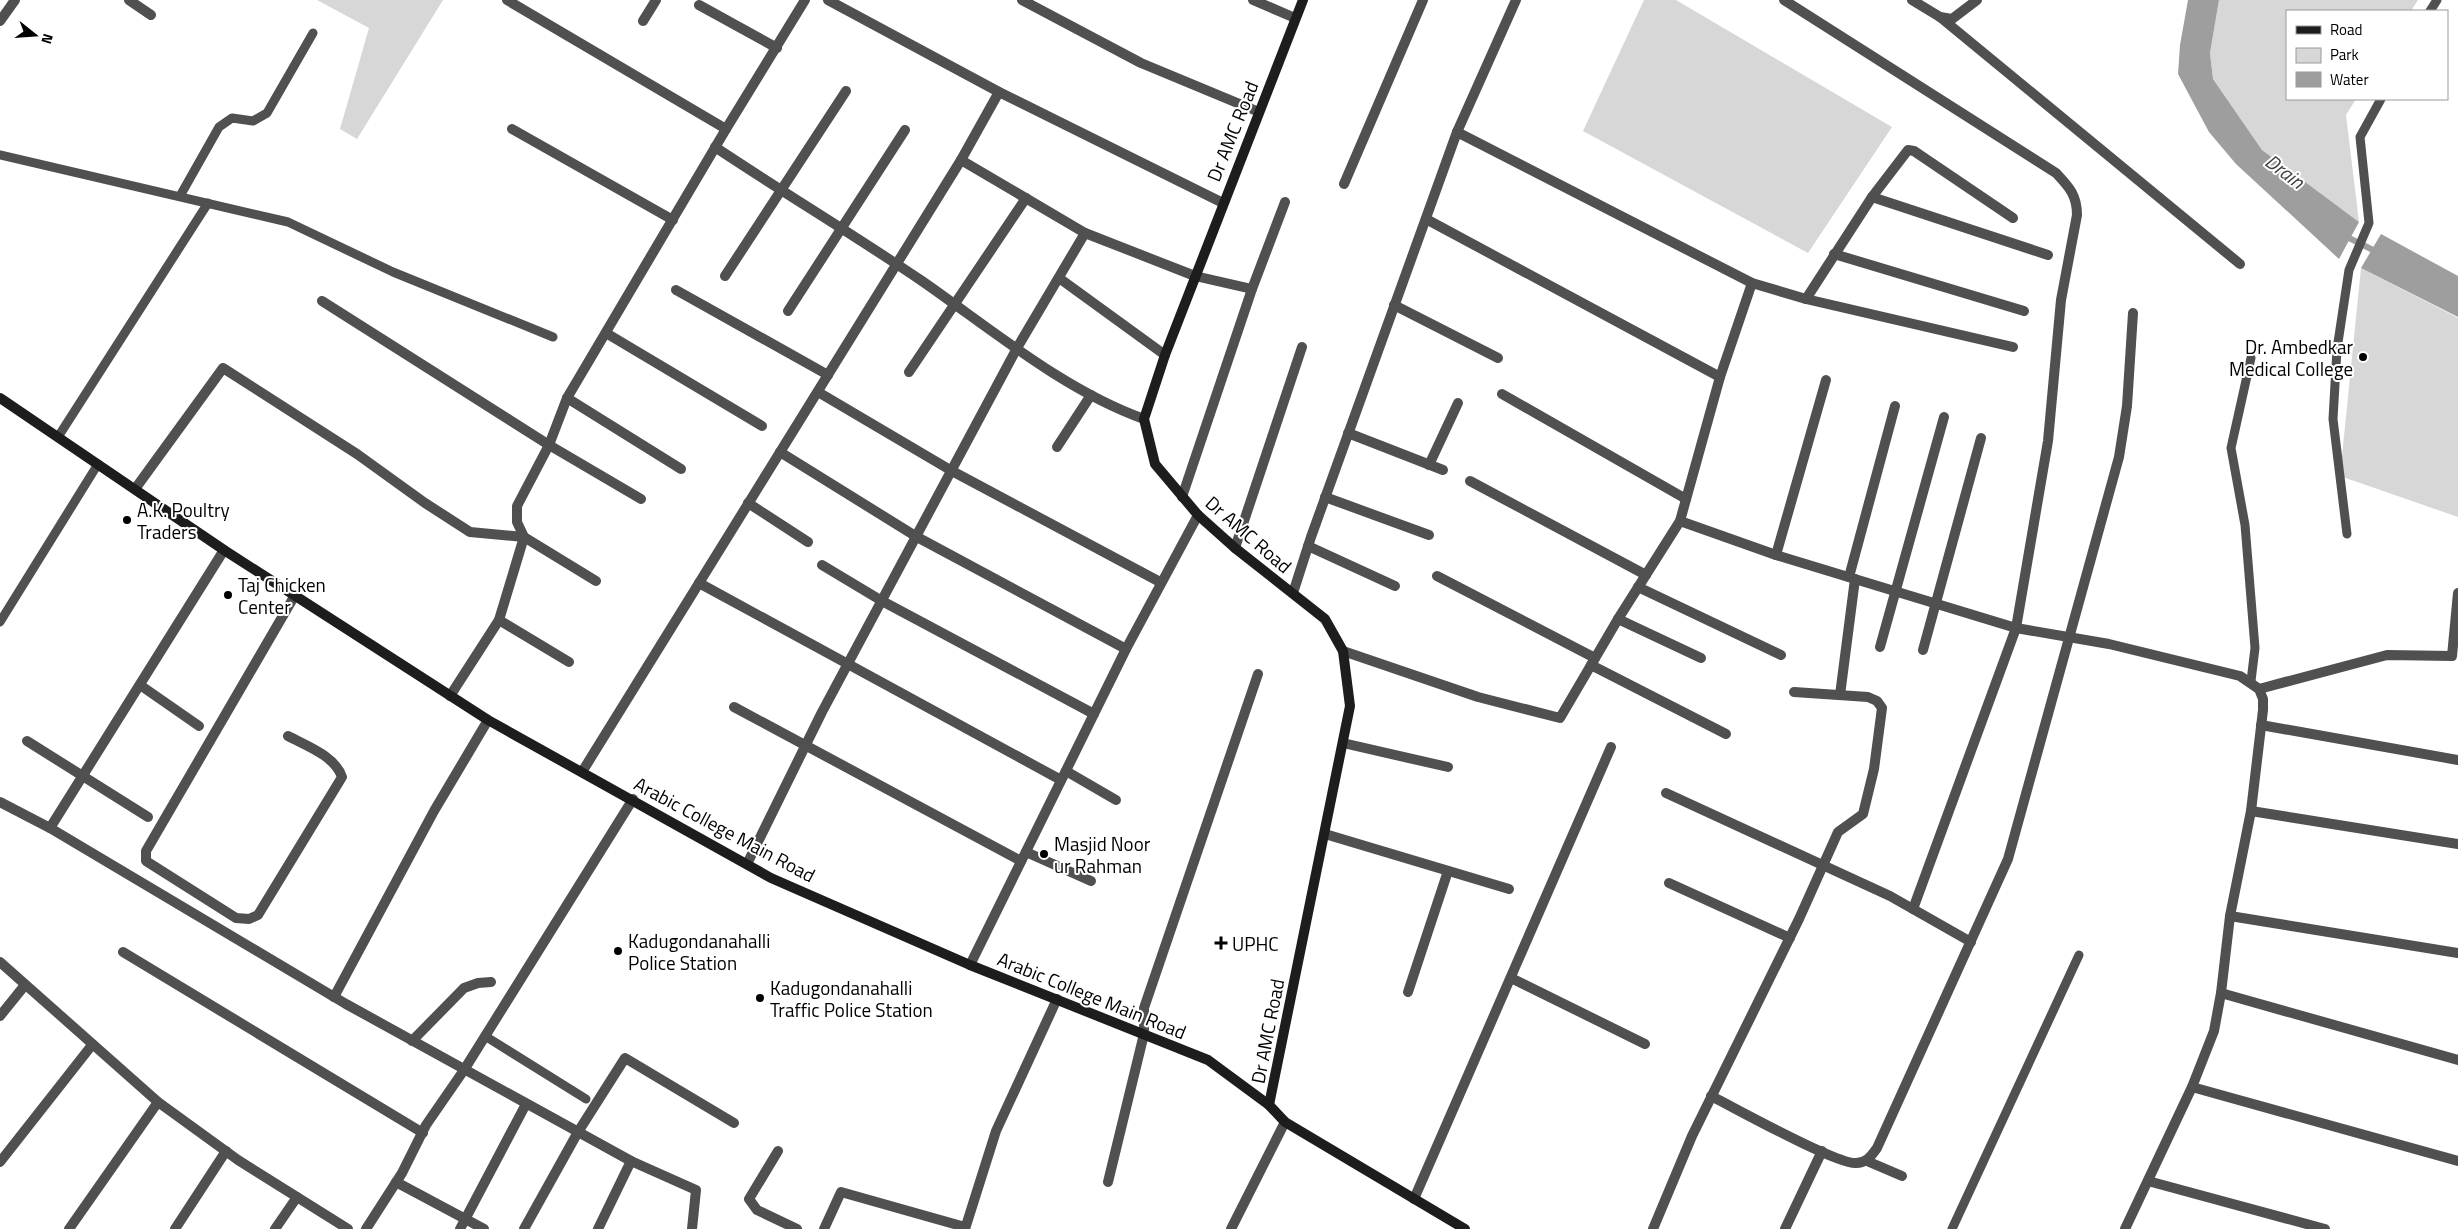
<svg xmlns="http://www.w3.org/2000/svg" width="2458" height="1229" font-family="'Titillium Web',sans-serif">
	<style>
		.green { fill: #d7d7d7 }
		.water { fill: #9e9e9e }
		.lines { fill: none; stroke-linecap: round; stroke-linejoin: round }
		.stream { stroke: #9e9e9e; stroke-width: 6 }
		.lane { stroke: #505050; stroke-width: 9 }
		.street { stroke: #505050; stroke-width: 10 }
		.secondary { stroke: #1d1d1d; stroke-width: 10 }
		.poi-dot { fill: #000; stroke: #fff; stroke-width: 2 }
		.labels { text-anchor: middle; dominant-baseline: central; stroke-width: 4; stroke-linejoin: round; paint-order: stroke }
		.street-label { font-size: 19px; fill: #000; stroke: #fff }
		.poi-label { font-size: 19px; fill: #000; stroke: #fff; text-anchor: start }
		.water-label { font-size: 20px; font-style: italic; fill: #3f3f3f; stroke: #fff }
	</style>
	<rect width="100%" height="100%" fill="#fff"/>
	<g class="green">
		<path d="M 317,0 L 443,0 L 357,139 L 340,129 L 369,28 Z"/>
		<path d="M 1644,0 L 1676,0 L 1892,127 L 1808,253 L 1583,131 Z"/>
		<path d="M 2219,0 L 2418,0 L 2411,11 L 2287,11 L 2287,99 L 2356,99 L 2346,115 L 2359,222 L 2262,150 L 2213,79 L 2210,53 Z"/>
		<path d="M 2361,268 L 2458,318 L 2458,517 L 2340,476 Z"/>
	</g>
	<g class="water">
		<path d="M 2188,0 L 2219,0 L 2210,53 L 2213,79 L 2262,150 L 2359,222 L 2339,259 L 2236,164 L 2209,132 L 2178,74 L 2180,45 Z"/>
		<path d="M 2381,234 L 2458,276 L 2458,317 L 2361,268 Z"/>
	</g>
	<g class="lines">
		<path class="stream" d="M 2343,235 L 2379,253"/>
		<g class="lane">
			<path d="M 2430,11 L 2437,0"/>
			<path d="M 0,155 L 288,222 L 393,272 L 553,337"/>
			<path d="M 180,196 L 219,127 L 232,118 L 253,121 L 267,113 L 313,33"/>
			<path d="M 58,437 L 208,203"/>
			<path d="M 2347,534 L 2333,419 L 2337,349 L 2349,270 L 2369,223 L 2360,137 L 2381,99"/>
			<path d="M 0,622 L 98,464"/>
			<path d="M 2251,681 L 2255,648 L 2245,525 L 2231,448 L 2251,358"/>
			<path d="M 485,1036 L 586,1099"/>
			<path d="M 1952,1229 L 2079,955"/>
		</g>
		<g class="street">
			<path d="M 129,0 L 151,15"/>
			<path d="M 507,0 L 726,129"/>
			<path d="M 828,0 L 999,92 L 1223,203"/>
			<path d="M 1022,0 L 1141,63 L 1259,112"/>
			<path d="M 1253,0 L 1295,18"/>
			<path d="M 1784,0 L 2056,173 C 2069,187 2077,195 2077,215 L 2061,300 L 2048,441 L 2016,628 L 1913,909"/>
			<path d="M 1912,0 L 1940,17 L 1952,19 L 1977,0"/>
			<path d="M 699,5 L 777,48"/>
			<path d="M 1940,17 L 2240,264"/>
			<path d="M 0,21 L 15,0"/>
			<path d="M 643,21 L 656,0"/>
			<path d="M 512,129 L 673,220"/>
			<path d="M 1457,132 L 1752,283 L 1806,299 L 1872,197 L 1908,150 L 1914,151 L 2013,218"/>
			<path d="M 715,147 C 784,193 854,235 922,281 C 991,329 1065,391 1144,419"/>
			<path d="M 1344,184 L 1423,0"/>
			<path d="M 1872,197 L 2048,255"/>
			<path d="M 1426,219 L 1720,377"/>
			<path d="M 1085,233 L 1195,276 L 1252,289"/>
			<path d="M 1834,254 L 2024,311"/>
			<path d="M 725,276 L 846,91"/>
			<path d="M 1059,278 L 1165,355"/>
			<path d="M 676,290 L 828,375"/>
			<path d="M 1806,299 L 2013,347"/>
			<path d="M 322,301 L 549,445 L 641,499"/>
			<path d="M 1394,305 L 1498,358"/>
			<path d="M 788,311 L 905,130"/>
			<path d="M 606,333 L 762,426"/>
			<path d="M 909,372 L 1026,198"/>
			<path d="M 818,392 L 952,471 L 1160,582"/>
			<path d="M 1502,394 L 1686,499"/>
			<path d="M 567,398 L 681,469"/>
			<path d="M 1348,433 L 1443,470"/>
			<path d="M 1057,447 L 1091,395"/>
			<path d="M 780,452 L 917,537 L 1126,649"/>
			<path d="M 1429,465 L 1458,403"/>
			<path d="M 1470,481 L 1646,575"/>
			<path d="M 135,489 L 223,368 L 357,454 L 425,503 L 470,532 L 524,537 L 596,581"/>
			<path d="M 1182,497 L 1252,289 L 1285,202"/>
			<path d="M 1325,497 L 1429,535"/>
			<path d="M 748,503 L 808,542"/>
			<path d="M 1680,521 L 1776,555 L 2016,628 L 2109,644 L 2240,676 L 2259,689 L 2263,699 L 2263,710 L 2251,811 L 2230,916 L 2221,993 L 2214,1031 L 2192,1087 L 2125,1229"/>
			<path d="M 1308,546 L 1395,586"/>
			<path d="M 1235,548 L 1302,347"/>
			<path d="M 1776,555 L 1826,380"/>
			<path d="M 822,565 L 882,601 L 1094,714"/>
			<path d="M 1437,576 L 1595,658"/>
			<path d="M 1849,577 L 1895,406"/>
			<path d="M 699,583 L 1061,780"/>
			<path d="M 1638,587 L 1781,655"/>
			<path d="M 1293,593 L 1311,537 L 1457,132 L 1516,0"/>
			<path d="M 1618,619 L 1701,658"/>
			<path d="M 499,620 L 569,662"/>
			<path d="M 1880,647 L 1944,417"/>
			<path d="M 1923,650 L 1981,438"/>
			<path d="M 1343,651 L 1478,697 L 1560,718 L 1618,619 L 1680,521 L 1720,377 L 1752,283"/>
			<path d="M 1591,665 L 1726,734"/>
			<path d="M 140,685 L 199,726"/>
			<path d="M 2259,689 L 2387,655 L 2452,656 L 2458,593"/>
			<path d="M 1840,695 L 1855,579"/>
			<path d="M 450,696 L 499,620 L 524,537 L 517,522 L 517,506 L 549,445 L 567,398 L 726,129 L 805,0"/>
			<path d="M 734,707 L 1021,861"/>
			<path d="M 2261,725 L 2458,760"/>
			<path d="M 288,736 C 307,746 335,756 342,777 L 258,915 L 249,919 L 236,918 L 146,861 L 146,851 L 295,595"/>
			<path d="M 27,741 L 148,817"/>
			<path d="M 1343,743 L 1448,767"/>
			<path d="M 1066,771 L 1116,800"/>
			<path d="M 582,772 L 961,160 L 999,92"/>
			<path d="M 1666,793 L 1890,896 L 1971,942"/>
			<path d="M 0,802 L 50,828 L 346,1004 L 631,1161 L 598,1229"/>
			<path d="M 2251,811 L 2458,844"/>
			<path d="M 50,828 L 224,550"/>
			<path d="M 1325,834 L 1509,889"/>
			<path d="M 1026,852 L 1091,881"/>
			<path d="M 747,864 L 822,712 L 1017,348 L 1085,233 L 961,160"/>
			<path d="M 1669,883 L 1790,938"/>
			<path d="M 2230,916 L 2458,953"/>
			<path d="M 123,952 L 423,1133"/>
			<path d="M 0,962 L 158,1102 L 238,1160 L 348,1229"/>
			<path d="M 970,965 L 1126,649 L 1198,515"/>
			<path d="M 1511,978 L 1645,1044"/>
			<path d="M 1408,992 L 1448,871"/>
			<path d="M 2221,993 L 2458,1060"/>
			<path d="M 334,997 L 434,811 L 488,720"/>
			<path d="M 0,1016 L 25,985"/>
			<path d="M 412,1041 L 464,988 L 478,983 L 491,982"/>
			<path d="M 2192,1087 L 2458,1161"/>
			<path d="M 1711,1096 C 1735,1108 1837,1165 1856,1163 C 1867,1163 1871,1156 1877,1148 L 2008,859 L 2119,457 L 2127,406 L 2133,313"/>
			<path d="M 778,1151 L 749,1199 L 757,1210 L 797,1229"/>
			<path d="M 631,1161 L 696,1190 L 692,1229"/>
			<path d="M 1867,1161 L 1902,1176"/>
			<path d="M 0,1162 L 92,1045"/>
			<path d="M 2148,1181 L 2325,1229"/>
			<path d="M 396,1182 L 484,1229"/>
			<path d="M 1108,1182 L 1144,1034 L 1144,1008 L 1258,674"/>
			<path d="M 1414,1199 L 1611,747"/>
			<path d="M 69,1229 L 158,1102"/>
			<path d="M 175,1229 L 226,1151"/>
			<path d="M 275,1229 L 297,1197"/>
			<path d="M 366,1229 L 402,1173 L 426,1125 L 464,1070 L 633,799"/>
			<path d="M 460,1229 L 526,1104"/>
			<path d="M 524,1229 L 578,1132 L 625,1058 L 734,1123"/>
			<path d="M 824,1229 L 841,1192 L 965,1227"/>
			<path d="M 965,1229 L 996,1131 L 1057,999"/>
			<path d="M 1231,1229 L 1285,1122"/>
			<path d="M 1653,1229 L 1692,1136 L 1799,919 L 1838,832 L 1863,814 L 1874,769 L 1882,708 L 1877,701 L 1868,697 L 1794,692"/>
			<path d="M 1785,1229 L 1822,1151"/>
		</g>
		<g class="secondary">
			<path d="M 0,398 L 224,550 L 488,720 L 771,878 L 970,965 L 1208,1060 L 1269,1105 L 1285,1122 L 1465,1229"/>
			<path d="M 1269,1105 L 1350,706 L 1343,651 L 1325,619 L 1235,548 L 1198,515 L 1155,464 L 1144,419 L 1165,355 L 1303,0"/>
		</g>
	</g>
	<g class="poi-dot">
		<circle cx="2363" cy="357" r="5"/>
		<circle cx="127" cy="520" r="5"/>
		<circle cx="228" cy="595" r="5"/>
		<circle cx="1044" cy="854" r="5"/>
		<path d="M1218.5 935.5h5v5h5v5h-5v5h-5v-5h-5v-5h5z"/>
		<circle cx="618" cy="951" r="5"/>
		<circle cx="760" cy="998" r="5"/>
	</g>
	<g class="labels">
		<g class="street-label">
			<text transform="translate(1232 131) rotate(-68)">Dr AMC Road</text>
			<text transform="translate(1249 534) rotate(41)">Dr AMC Road</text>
			<text transform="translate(725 829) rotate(28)">Arabic College Main Road</text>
			<text transform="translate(1092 995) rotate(22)">Arabic College Main Road</text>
			<text transform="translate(1267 1031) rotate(-79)">Dr AMC Road</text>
		</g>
		<g class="poi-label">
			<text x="2353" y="346" text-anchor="end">Dr. Ambedkar<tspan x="2353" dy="22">Medical College</tspan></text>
			<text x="137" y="509">A.K. Poultry<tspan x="137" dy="22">Traders</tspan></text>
			<text x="238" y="584">Taj Chicken<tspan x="238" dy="22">Center</tspan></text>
			<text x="1054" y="843">Masjid Noor<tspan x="1054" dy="22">ur Rahman</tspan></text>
			<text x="628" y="940">Kadugondanahalli<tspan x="628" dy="22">Police Station</tspan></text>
			<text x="1232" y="943">UPHC</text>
			<text x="770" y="987">Kadugondanahalli<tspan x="770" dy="22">Traffic Police Station</tspan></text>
		</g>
		<g class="water-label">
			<text transform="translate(2285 171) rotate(37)">Drain</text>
		</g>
	</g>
	<rect x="2286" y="10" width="162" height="90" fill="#ffffff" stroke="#999999"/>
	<rect x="2296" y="26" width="25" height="8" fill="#1d1d1d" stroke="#999999"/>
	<text x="2330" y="35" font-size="15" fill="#000000">Road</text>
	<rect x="2296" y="48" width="25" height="15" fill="#d7d7d7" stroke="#999999"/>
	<text x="2330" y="60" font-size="15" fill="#000000">Park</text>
	<rect x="2296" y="72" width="25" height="15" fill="#9e9e9e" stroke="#999999"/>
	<text x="2330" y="85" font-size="15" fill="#000000">Water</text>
	<g transform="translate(35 35) rotate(107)" stroke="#ffffff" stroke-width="4" paint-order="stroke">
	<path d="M0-4L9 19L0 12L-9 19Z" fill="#000000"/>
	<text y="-8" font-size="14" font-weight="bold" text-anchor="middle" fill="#000000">N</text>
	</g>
</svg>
